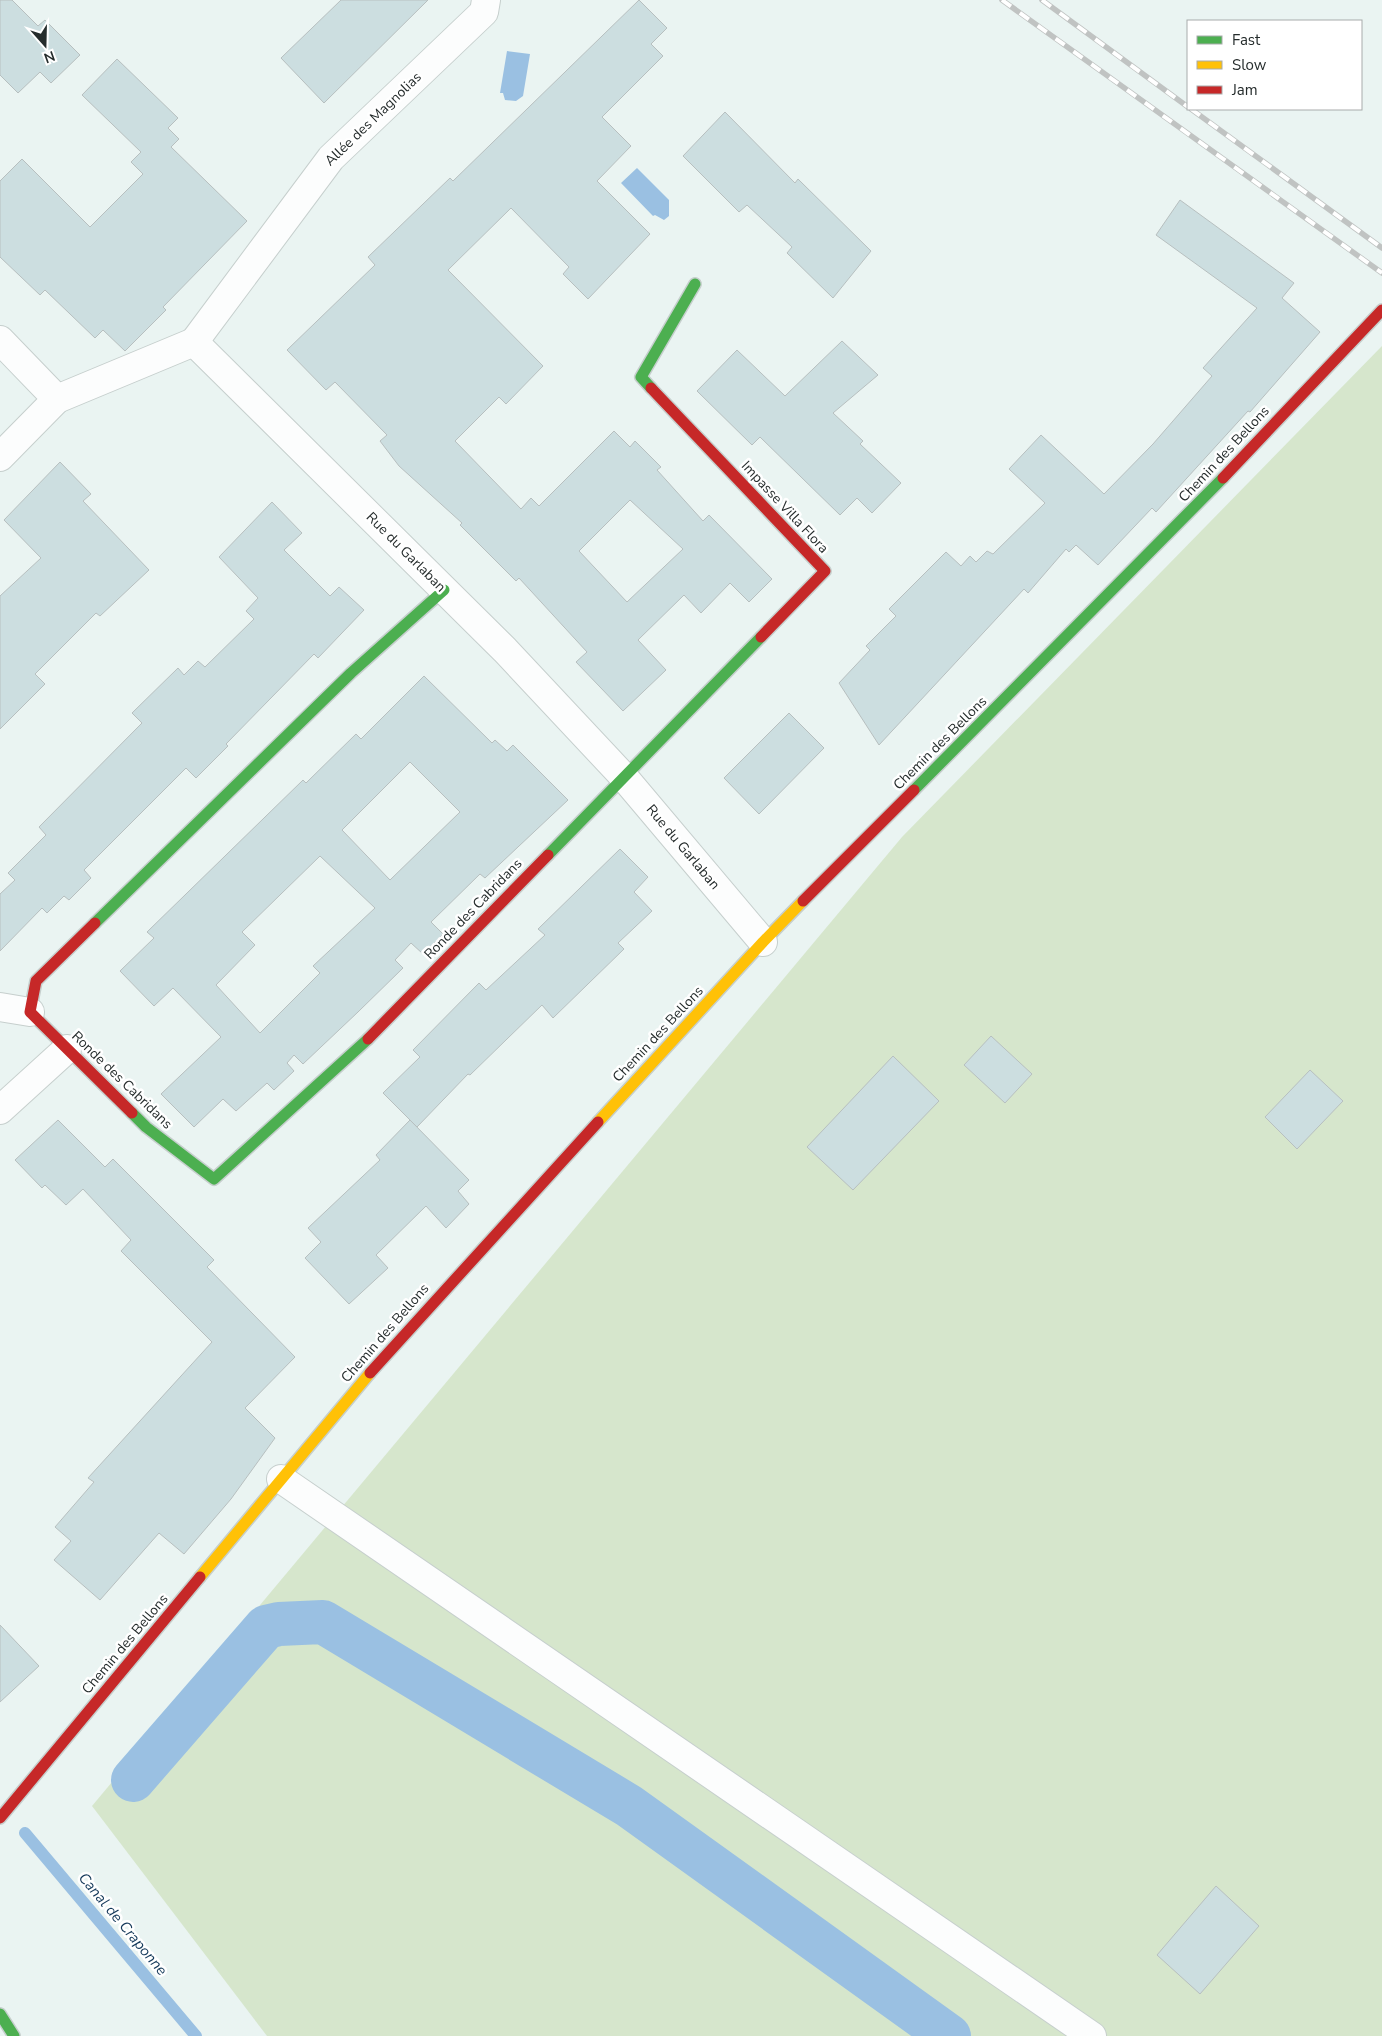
<svg xmlns="http://www.w3.org/2000/svg" width="1382" height="2036" font-family="'Nunito Sans',sans-serif">
	<style>
		.green { fill: #d6e6cc }
		.water { fill: #9ac0e2 }
		.lines { fill: none; stroke-linecap: round; stroke-linejoin: round }
		.stream { stroke: #9ac0e2; stroke-width: 12 }
		.canal { stroke: #9ac0e2; stroke-width: 44 }
		.building { fill: #ccdee0; stroke: #b7bfbf; fill-rule: evenodd }
		.street-casing { stroke: #c6cfcd; stroke-width: 30 }
		.fast-casing { stroke: #c6cfcd; stroke-width: 14 }
		.slow-casing { stroke: #c6cfcd; stroke-width: 14 }
		.jam-casing { stroke: #c6cfcd; stroke-width: 14 }
		.street { stroke: #fcfdfd; stroke-width: 28 }
		.fast { stroke: #4caf50; stroke-width: 11 }
		.slow { stroke: #ffc107; stroke-width: 11 }
		.jam { stroke: #c62828; stroke-width: 11 }
		.rail-casing { stroke: #c0c3c2; stroke-width: 5.5 }
		.rail { stroke: #fff; stroke-width: 4; stroke-dasharray: 11; stroke-linecap: butt }
		.labels { text-anchor: middle; dominant-baseline: central; stroke-width: 5; stroke-linejoin: round; paint-order: stroke }
		.street-label { font-size: 14px; fill: #252c2c; stroke: #fff }
		.water-label { font-size: 15px; font-style: italic; fill: #133859; stroke: #fff }
	</style>
	<rect width="100%" height="100%" fill="#eaf4f2"/>
	<path class="green" d="M 1382,346 L 1382,2036 L 267,2036 L 92,1806 L 902,837 Z"/>
	<g class="water">
		<path d="M 507,51 L 530,54 L 523,96 L 516,101 L 505,100 L 503,93 L 500,93 Z"/>
		<path d="M 637,168 L 669,200 L 669,216 L 664,220 L 655,215 L 653,216 L 621,183 Z"/>
	</g>
	<g class="lines">
		<path class="stream" d="M 25,1833 L 196,2036"/>
		<path class="canal" d="M 133,1780 L 266,1627 L 279,1624 L 323,1622 L 629,1806 L 949,2036"/>
	</g>
	<g class="building">
		<path d="M 0,0 L 12,0 L 38,26 L 45,20 L 80,55 L 51,83 L 40,72 L 18,93 L 0,75 Z"/>
		<path d="M 341,0 L 428,0 L 324,103 L 281,58 Z"/>
		<path d="M 639,0 L 667,28 L 651,44 L 663,56 L 602,117 L 631,146 L 597,181 L 650,234 L 588,299 L 563,274 L 569,267 L 511,208 L 448,270 L 543,366 L 506,404 L 499,397 L 455,441 L 521,509 L 531,498 L 539,506 L 614,431 L 630,447 L 635,441 L 661,467 L 657,470 L 703,521 L 709,515 L 772,579 L 749,602 L 730,583 L 701,613 L 684,595 L 638,640 L 666,670 L 623,711 L 576,662 L 587,652 L 519,578 L 516,581 L 460,525 L 462,523 L 399,466 L 380,441 L 387,435 L 335,382 L 326,390 L 287,350 L 375,265 L 368,257 L 450,178 L 453,181 ZM 630,500 L 683,549 L 627,602 L 579,551 Z"/>
		<path d="M 117,59 L 178,118 L 168,128 L 179,139 L 171,147 L 247,221 L 163,307 L 166,310 L 125,351 L 103,330 L 95,338 L 45,290 L 40,295 L 0,257 L 0,181 L 22,159 L 90,227 L 143,174 L 131,162 L 141,152 L 82,95 Z"/>
		<path d="M 725,112 L 795,183 L 798,179 L 871,251 L 833,298 L 787,253 L 792,247 L 747,205 L 739,212 L 683,156 Z"/>
		<path d="M 1180,200 L 1294,283 L 1282,298 L 1320,332 L 1250,412 L 1248,411 L 1156,512 L 1152,508 L 1098,565 L 1076,545 L 1069,552 L 1066,549 L 1028,593 L 1024,589 L 879,745 L 839,683 L 870,650 L 866,646 L 896,616 L 889,609 L 946,552 L 961,566 L 970,556 L 976,562 L 987,551 L 993,554 L 1045,503 L 1009,469 L 1041,435 L 1104,494 L 1153,444 L 1212,376 L 1203,368 L 1257,308 L 1156,235 Z"/>
		<path d="M 842,341 L 878,375 L 833,413 L 863,441 L 860,444 L 901,483 L 872,513 L 857,498 L 840,515 L 760,437 L 752,445 L 697,391 L 737,350 L 785,396 Z"/>
		<path d="M 60,462 L 91,494 L 83,501 L 149,570 L 100,616 L 96,613 L 35,674 L 45,684 L 0,729 L 0,596 L 41,558 L 4,520 Z"/>
		<path d="M 272,502 L 302,533 L 284,550 L 330,596 L 339,587 L 364,610 L 318,658 L 314,654 L 226,744 L 228,746 L 196,778 L 186,768 L 84,870 L 91,878 L 69,900 L 64,896 L 47,913 L 42,908 L 0,951 L 0,894 L 15,880 L 8,873 L 46,835 L 39,827 L 142,723 L 132,713 L 178,668 L 184,675 L 198,661 L 205,667 L 254,619 L 246,611 L 258,598 L 219,557 Z"/>
		<path d="M 424,676 L 492,743 L 495,740 L 507,751 L 513,745 L 568,800 L 485,878 L 480,874 L 431,922 L 443,934 L 423,954 L 411,943 L 395,960 L 403,968 L 358,1012 L 303,1064 L 294,1055 L 287,1063 L 294,1071 L 274,1090 L 267,1083 L 236,1111 L 223,1099 L 194,1127 L 161,1094 L 221,1037 L 173,988 L 154,1006 L 120,971 L 154,938 L 147,932 L 303,780 L 306,783 L 356,734 L 361,739 ZM 410,762 L 460,812 L 390,880 L 342,830 ZM 320,856 L 375,908 L 313,966 L 320,973 L 260,1033 L 216,985 L 255,945 L 242,932 Z"/>
		<path d="M 789,713 L 824,748 L 759,814 L 724,778 Z"/>
		<path d="M 620,849 L 648,877 L 634,892 L 652,911 L 618,943 L 624,949 L 553,1018 L 542,1005 L 470,1075 L 468,1074 L 417,1127 L 383,1093 L 420,1057 L 413,1050 L 479,983 L 486,990 L 545,935 L 538,929 Z"/>
		<path d="M 991,1036 L 1032,1074 L 1005,1103 L 964,1065 Z"/>
		<path d="M 893,1056 L 939,1101 L 853,1190 L 807,1147 Z"/>
		<path d="M 1310,1070 L 1343,1101 L 1297,1149 L 1265,1117 Z"/>
		<path d="M 58,1120 L 105,1167 L 113,1159 L 214,1260 L 207,1267 L 295,1357 L 245,1408 L 275,1438 L 231,1499 L 184,1554 L 159,1533 L 100,1600 L 54,1560 L 71,1541 L 55,1527 L 94,1482 L 88,1478 L 212,1342 L 121,1251 L 131,1240 L 83,1189 L 66,1205 L 45,1185 L 42,1188 L 15,1160 Z"/>
		<path d="M 410,1120 L 469,1180 L 458,1191 L 469,1204 L 446,1228 L 426,1206 L 376,1255 L 388,1268 L 349,1304 L 305,1258 L 321,1242 L 308,1228 L 380,1160 L 376,1155 Z"/>
		<path d="M 0,1625 L 39,1666 L 0,1702 Z"/>
		<path d="M 1216,1886 L 1259,1926 L 1200,1994 L 1157,1955 Z"/>
	</g>
	<g class="lines">
		<g class="street-casing">
			<g id="street">
				<path d="M 0,340 L 57,399 L 194,342 L 505,650 L 623,776 L 763,942"/>
				<path d="M 194,342 L 331,158 L 484,12 L 486,0"/>
				<path d="M 0,457 L 57,399"/>
				<path d="M 0,1007 L 30,1012"/>
				<path d="M 0,1110 L 67,1049"/>
				<path d="M 281,1479 L 1092,2036"/>
			</g>
		</g>
		<g class="fast-casing">
			<g id="fast">
				<path d="M 651,388 L 641,377 L 695,284"/>
				<path d="M 914,790 L 1223,478"/>
				<path d="M 548,855 L 761,637"/>
				<path d="M 95,923 L 351,673 L 444,590"/>
				<path d="M 132,1113 L 146,1127 L 214,1179 L 368,1039"/>
				<path d="M 0,2014 L 14,2036"/>
			</g>
		</g>
		<g class="slow-casing">
			<g id="slow">
				<path d="M 598,1122 L 763,942 L 803,901"/>
				<path d="M 200,1577 L 370,1373"/>
			</g>
		</g>
		<g class="jam-casing">
			<g id="jam">
				<path d="M 651,388 L 825,571 L 761,637"/>
				<path d="M 1223,478 L 1382,310"/>
				<path d="M 803,901 L 914,790"/>
				<path d="M 95,923 L 36,981 L 30,1012 L 132,1113"/>
				<path d="M 368,1039 L 548,855"/>
				<path d="M 370,1373 L 598,1122"/>
				<path d="M 0,1818 L 200,1577"/>
			</g>
		</g>
		<use href="#street" class="street"/>
		<use href="#fast" class="fast"/>
		<use href="#slow" class="slow"/>
		<use href="#jam" class="jam"/>
		<g class="rail-casing">
			<g id="rail">
				<path d="M 1002,0 L 1382,273"/>
				<path d="M 1042,0 L 1188,107"/>
				<path d="M 1191,109 L 1382,248"/>
			</g>
		</g>
		<use href="#rail" class="rail"/>
	</g>
	<g class="labels">
		<g class="street-label">
			<text transform="translate(373 119) rotate(-44)">Allée des Magnolias</text>
			<text transform="translate(1224 454) rotate(-47)">Chemin des Bellons</text>
			<text transform="translate(785 507) rotate(47)">Impasse Villa Flora</text>
			<text transform="translate(406 552) rotate(45)">Rue du Garlaban</text>
			<text transform="translate(940 743) rotate(-45)">Chemin des Bellons</text>
			<text transform="translate(683 847) rotate(50)">Rue du Garlaban</text>
			<text transform="translate(473 909) rotate(-46)">Ronde des Cabridans</text>
			<text transform="translate(658 1034) rotate(-47)">Chemin des Bellons</text>
			<text transform="translate(122 1080) rotate(44)">Ronde des Cabridans</text>
			<text transform="translate(385 1333) rotate(-49)">Chemin des Bellons</text>
			<text transform="translate(125 1644) rotate(-50)">Chemin des Bellons</text>
		</g>
		<g class="water-label">
			<text transform="translate(123 1924) rotate(50)">Canal de Craponne</text>
		</g>
	</g>
	<rect x="1187" y="20" width="175" height="90" fill="#ffffff" stroke="#a8abab"/>
	<rect x="1197" y="36" width="25" height="8" fill="#4caf50" stroke="#a8abab"/>
	<text x="1232" y="45" font-size="15" fill="#252c2c">Fast</text>
	<rect x="1197" y="61" width="25" height="8" fill="#ffc107" stroke="#a8abab"/>
	<text x="1232" y="70" font-size="15" fill="#252c2c">Slow</text>
	<rect x="1197" y="86" width="25" height="8" fill="#c62828" stroke="#a8abab"/>
	<text x="1232" y="95" font-size="15" fill="#252c2c">Jam</text>
	<g transform="translate(45 45) rotate(160)" stroke="#ffffff" stroke-width="4" paint-order="stroke">
	<path d="M0-4L9 19L0 12L-9 19Z" fill="#252c2c"/>
	<text y="-8" font-size="14" font-weight="bold" text-anchor="middle" fill="#252c2c">N</text>
	</g>
</svg>
